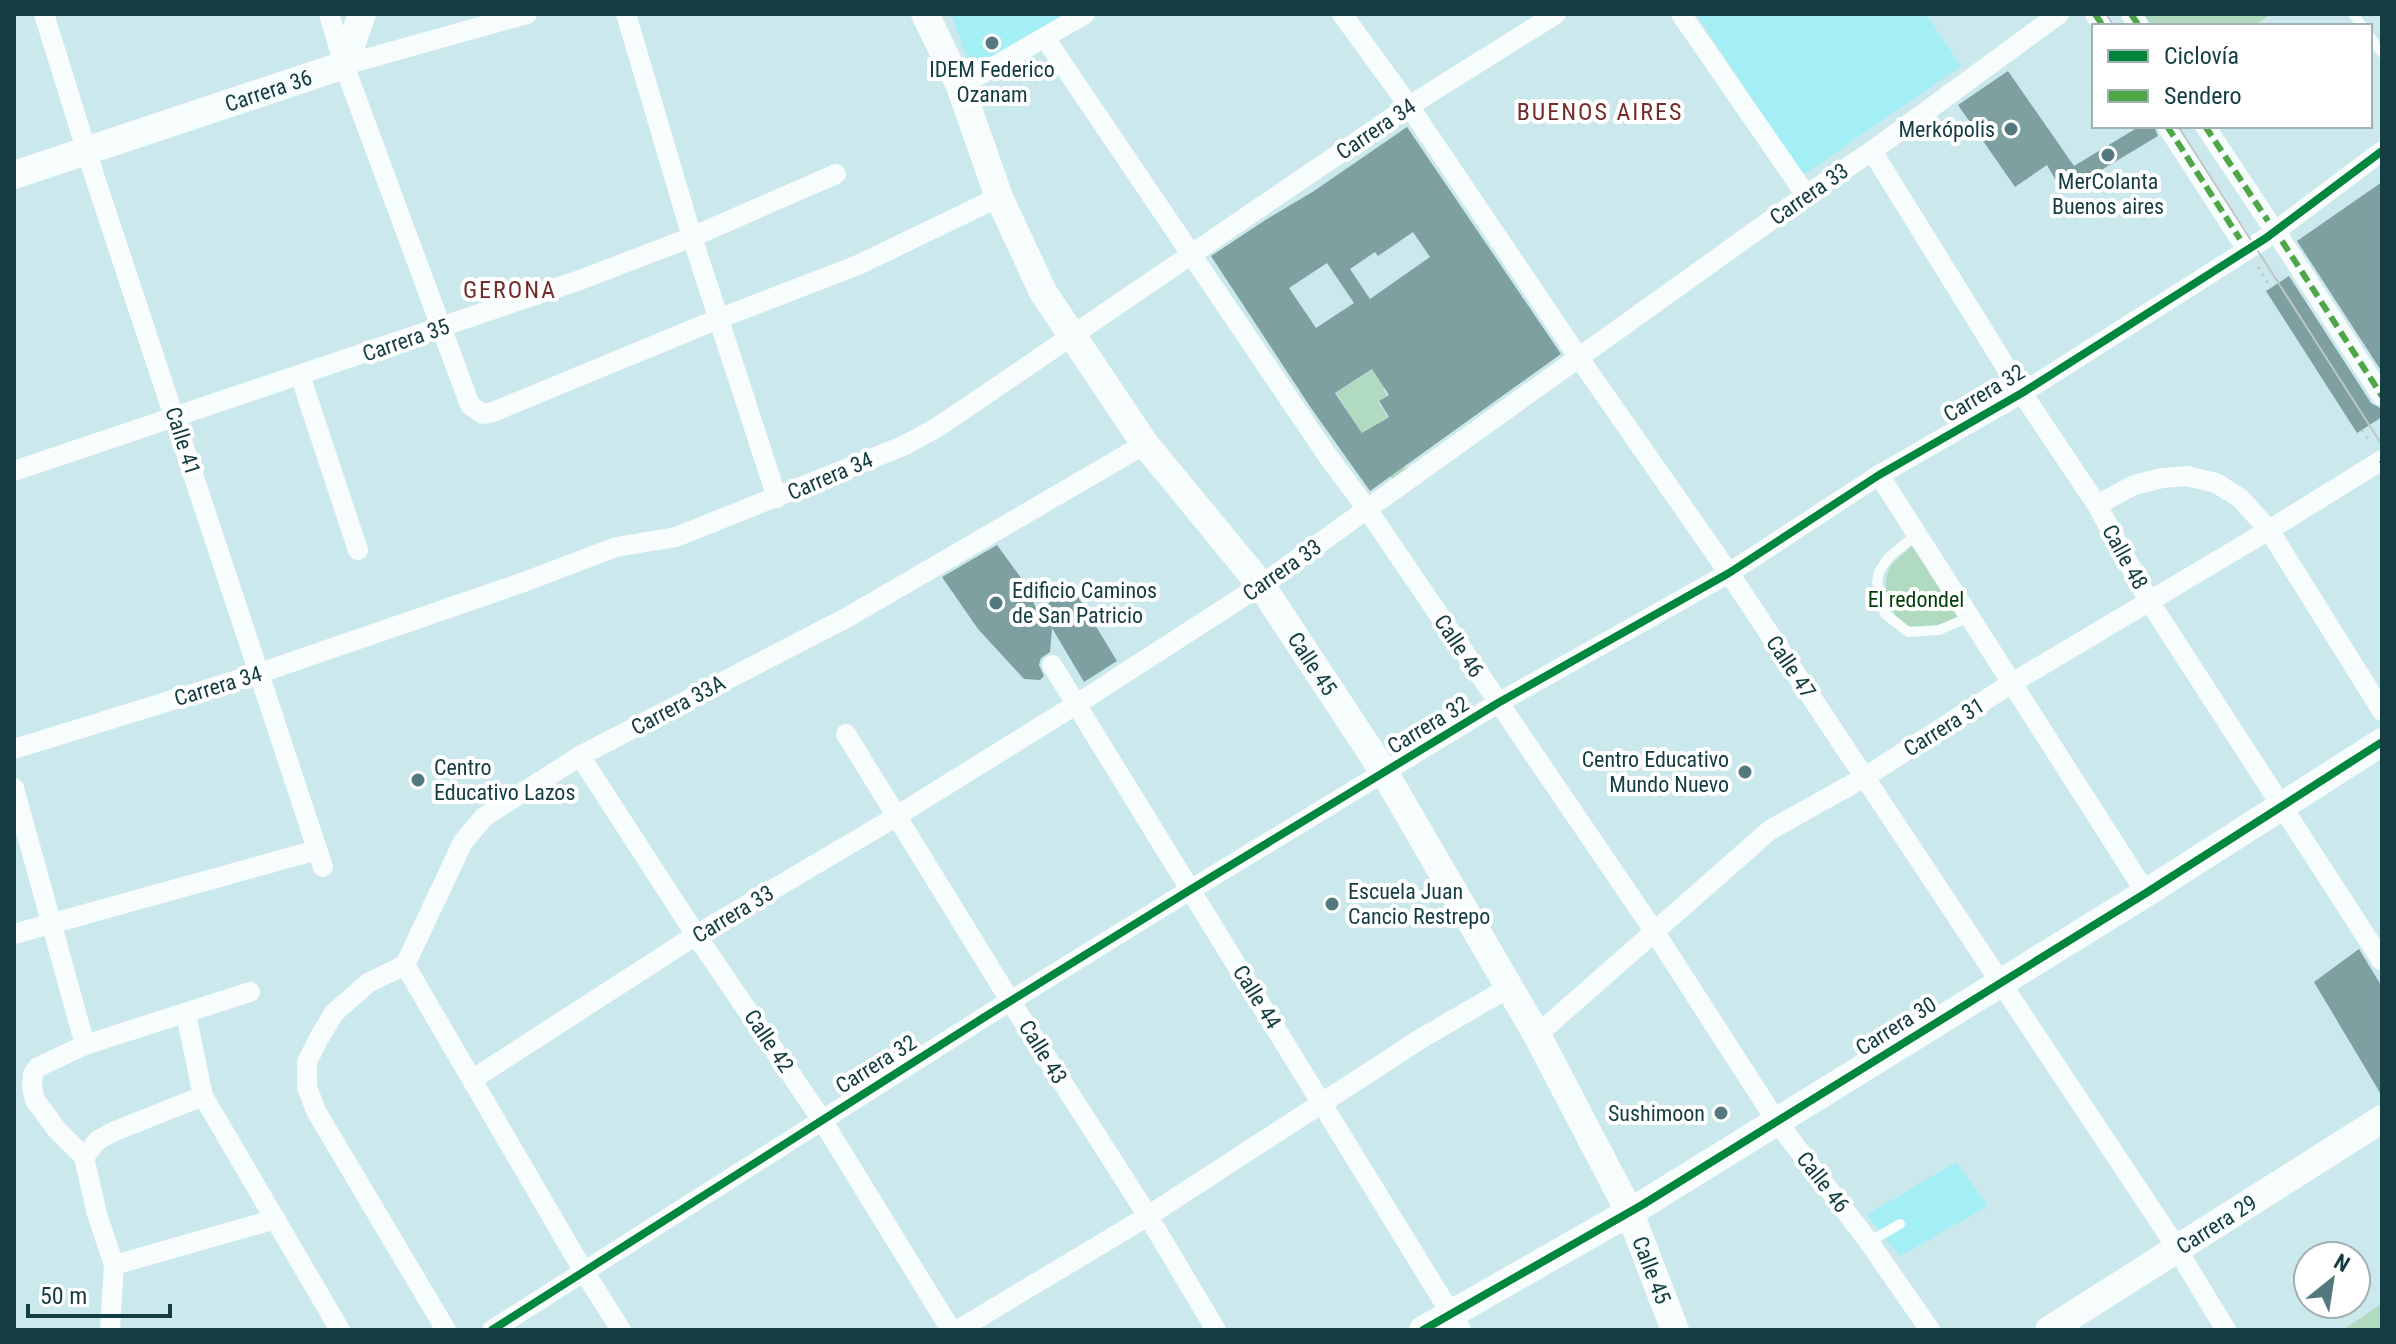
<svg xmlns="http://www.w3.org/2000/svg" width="2396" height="1344" font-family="'Roboto Condensed',sans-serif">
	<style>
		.built { fill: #a4eef6 }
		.green { fill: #b1dbc0 }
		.building { fill: #7fa0a0; fill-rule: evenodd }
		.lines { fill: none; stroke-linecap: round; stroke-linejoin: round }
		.path { stroke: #bac8cb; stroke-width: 3; stroke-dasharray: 2 6; stroke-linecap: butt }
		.lane { stroke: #f7fcfc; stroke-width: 10 }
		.street { stroke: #f7fcfc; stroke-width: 20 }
		.secondary { stroke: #f7fcfc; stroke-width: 28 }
		.tram { stroke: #bdc6c7; stroke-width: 2 }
		.quiet { stroke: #4ea646; stroke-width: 6; stroke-dasharray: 12 6; stroke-linecap: butt }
		.cycleway-casing { stroke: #fff; stroke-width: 13 }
		.cycleway { stroke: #00873e; stroke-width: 8 }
		.poi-dot { fill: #53797e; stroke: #fff; stroke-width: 3 }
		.labels { text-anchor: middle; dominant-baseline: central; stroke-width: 8; stroke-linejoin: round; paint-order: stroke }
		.poi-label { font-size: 22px; fill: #133d42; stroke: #fff; text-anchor: end }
		.street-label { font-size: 22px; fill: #133d42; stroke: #fff }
		.park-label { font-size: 22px; fill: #003e08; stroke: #fff }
		.neighbourhood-label { font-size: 24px; letter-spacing: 2px; fill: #732d2a; stroke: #fff }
	</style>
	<rect width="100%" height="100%" fill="#cbe8ec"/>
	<g class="built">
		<path d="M 951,14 L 1071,14 L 973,72 Z"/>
		<path d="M 1696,14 L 1926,14 L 1961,66 L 1803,175 Z"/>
		<path d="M 1956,1162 L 1988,1206 L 1900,1256 L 1867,1215 Z"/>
	</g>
	<g class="green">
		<path d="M 2143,14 L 2267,14 L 2268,16 L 2254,26 L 2152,26 Z"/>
		<path d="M 1363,360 L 1401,377 L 1383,389 L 1387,395 L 1378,402 L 1388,417 L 1376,424 L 1407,471 L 1394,481 L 1336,393 L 1370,371 Z"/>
		<path d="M 1912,546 L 1959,618 L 1928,633 C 1922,631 1915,630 1909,627 C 1890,617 1880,589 1889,569 C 1893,561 1905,553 1912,546 Z"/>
		<path d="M 2381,1304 L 2382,1330 L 2343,1330 Z"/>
	</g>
	<g class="building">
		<path d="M 2008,71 L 2074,166 L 2140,126 L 2154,126 L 2158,136 L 2063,193 L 2047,165 L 2015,187 L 1958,105 Z"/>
		<path d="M 1407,127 L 1561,354 L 1370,491 L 1311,408 L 1211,256 L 1267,219 L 1314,191 ZM 1413,232 L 1430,257 L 1370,299 L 1350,269 L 1375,252 L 1378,256 ZM 1327,263 L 1354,303 L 1316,328 L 1289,288 ZM 1372,369 L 1389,395 L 1379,401 L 1389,417 L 1362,433 L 1335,393 Z"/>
		<path d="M 2382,182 L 2382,372 L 2297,241 Z"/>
		<path d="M 2289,276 L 2371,403 L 2382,409 L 2382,417 L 2357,433 L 2266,291 Z"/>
		<path d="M 997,545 L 1027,586 L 1037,611 L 1072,587 L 1117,661 L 1084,682 L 1052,628 L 1050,652 L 1041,658 L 1039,665 L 1044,676 L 1040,680 L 1024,679 L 978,629 L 942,577 Z"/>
		<path d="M 2359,949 L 2382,987 L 2382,1096 L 2314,982 Z"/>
	</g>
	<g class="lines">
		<g class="path">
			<path d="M 2258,267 L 2271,288"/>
			<path d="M 2362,430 L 2371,443"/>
		</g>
		<g class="lane">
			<path d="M 2353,14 L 2362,26"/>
			<path d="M 2370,37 L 2382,53"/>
			<path d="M 1917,534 L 1888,558 L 1879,572 L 1877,583 L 1885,614 L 1908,632 L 1939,630 L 1970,617"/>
			<path d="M 1869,1242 L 1900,1224"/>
		</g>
		<g class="street">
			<path d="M 44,14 L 95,178 L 323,867"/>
			<path d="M 329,14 L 344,65 L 470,405 L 483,414 L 493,412 L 718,319 L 858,265 L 999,197"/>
			<path d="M 626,14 L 692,237 L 777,498"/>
			<path d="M 1342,14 L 1409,106 L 1579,358 L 1729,573 L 2169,1236 L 2226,1330"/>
			<path d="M 1681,14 L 1806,195"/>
			<path d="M 2095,14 L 2103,26"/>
			<path d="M 2131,14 L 2139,26"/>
			<path d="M 1045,38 L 1327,455 L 1367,509 L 1654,931 L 1777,1122 L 1869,1242 L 1930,1330"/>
			<path d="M 344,65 L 527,14"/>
			<path d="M 960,86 L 1085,14"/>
			<path d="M 2167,126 L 2240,239"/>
			<path d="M 2205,126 L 2268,221"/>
			<path d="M 1872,151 L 2022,393 L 2097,505 L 2149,601 L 2382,961"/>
			<path d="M 2282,241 L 2382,396"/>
			<path d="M 300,375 L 358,550"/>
			<path d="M 14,471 L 580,280 L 692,237 L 836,174"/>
			<path d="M 1879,475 L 2146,893"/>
			<path d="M 2097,505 L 2134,485 L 2162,478 L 2187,476 L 2216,483 L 2240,498 L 2269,530 L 2382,711"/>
			<path d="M 1052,665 L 1461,1330"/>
			<path d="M 846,734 L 1011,1002 L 1148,1216 L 1216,1330"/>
			<path d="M 14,749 L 260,673 L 524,582 L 616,547 L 676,537 L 903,446 L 938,427 L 1409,106 L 1556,14"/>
			<path d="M 580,756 L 696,935 L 822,1120 L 951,1330"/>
			<path d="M 14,788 L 85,1045"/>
			<path d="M 14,934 L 317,850"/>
			<path d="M 405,965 L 583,1270 L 621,1330"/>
			<path d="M 186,1014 L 203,1096 L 340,1330"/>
			<path d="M 1537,1035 L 1770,830 L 1865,777 L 2012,683 L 2269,530 L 2382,460"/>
			<path d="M 473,1079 L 696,935 L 882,825 L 1077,704 L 1261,585 L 1806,195 L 1872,151 L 2059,14"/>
			<path d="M 84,1157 L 98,1140 L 115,1131 L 203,1096"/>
			<path d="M 114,1265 L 276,1219"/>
			<path d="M 110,1330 L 114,1265 L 97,1214 L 84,1157 L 57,1130 L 35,1100 L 32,1087 L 33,1074 L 38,1067 L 85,1045 L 250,992"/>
			<path d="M 446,1330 L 316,1111 L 307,1087 L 307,1062 L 319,1038 L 334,1013 L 368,983 L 405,965 L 463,842 L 484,817 L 580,756 L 848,617 L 1145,444"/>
			<path d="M 492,1330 L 983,1018 L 1190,890 L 1498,703 L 1729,573 L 1879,475 L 2022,393 L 2266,238 L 2382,151"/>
			<path d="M 958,1330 L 1148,1216 L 1422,1038 L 1510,987"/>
		</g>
		<g class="secondary">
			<path id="s1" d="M 925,14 L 960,86 L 999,197 L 1043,292 L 1145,444 L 1261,585 L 1384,772 L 1537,1035 L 1630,1213 L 1675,1330"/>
			<path id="s2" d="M 14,175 L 344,65 L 362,14"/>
			<path d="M 1423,1330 L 1642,1205 L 2146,893 L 2382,742"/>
			<path id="s3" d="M 2049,1330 L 2382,1119"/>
		</g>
		<g class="tram">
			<path d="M 2106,14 L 2114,26"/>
			<path d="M 2178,126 L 2382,445"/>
		</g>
		<g class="quiet">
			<path d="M 2095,14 L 2103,26"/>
			<path d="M 2131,14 L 2139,26"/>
			<path d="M 2167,126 L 2240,239"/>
			<path d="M 2205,126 L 2268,221"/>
			<path d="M 2282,241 L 2382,396"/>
			<path d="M 2381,460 L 2382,461"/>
		</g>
		<g class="cycleway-casing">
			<g id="cycleway">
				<path d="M 492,1330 L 983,1018 L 1190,890 L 1498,703 L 1729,573 L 1879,475 L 2022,393 L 2266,238 L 2382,151"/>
				<path d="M 1423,1330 L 1642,1205 L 2146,893 L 2382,742"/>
			</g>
		</g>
		<use href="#cycleway" class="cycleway"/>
	</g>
	<g class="poi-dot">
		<circle cx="992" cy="43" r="8"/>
		<circle cx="2011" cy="129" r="8"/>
		<circle cx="2108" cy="155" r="8"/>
		<circle cx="996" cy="603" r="8"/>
		<circle cx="1745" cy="772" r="8"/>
		<circle cx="418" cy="780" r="8"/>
		<circle cx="1332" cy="904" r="8"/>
		<circle cx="1721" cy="1113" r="8"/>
	</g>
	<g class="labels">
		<g class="poi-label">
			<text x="992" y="69" text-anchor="middle">IDEM Federico<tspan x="992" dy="25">Ozanam</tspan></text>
			<text x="1995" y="129">Merkópolis</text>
			<text x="2108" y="181" text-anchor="middle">MerColanta<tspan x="2108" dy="25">Buenos aires</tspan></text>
			<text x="1012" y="590" text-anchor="start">Edificio Caminos<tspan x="1012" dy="25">de San Patricio</tspan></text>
			<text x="1729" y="759">Centro Educativo<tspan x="1729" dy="25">Mundo Nuevo</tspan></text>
			<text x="434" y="767" text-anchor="start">Centro<tspan x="434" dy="25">Educativo Lazos</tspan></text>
			<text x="1348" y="891" text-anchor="start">Escuela Juan<tspan x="1348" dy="25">Cancio Restrepo</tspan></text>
			<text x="1705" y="1113">Sushimoon</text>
		</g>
		<g class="street-label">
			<text stroke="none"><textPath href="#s2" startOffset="268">Carrera 36</textPath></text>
			<text transform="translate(1376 129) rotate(-34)">Carrera 34</text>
			<text transform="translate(1809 194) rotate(-35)">Carrera 33</text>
			<text transform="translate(406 340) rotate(-19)">Carrera 35</text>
			<text transform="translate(1984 393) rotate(-31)">Carrera 32</text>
			<text transform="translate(183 441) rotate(72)">Calle 41</text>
			<text transform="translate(830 476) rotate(-23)">Carrera 34</text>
			<text transform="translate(2125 557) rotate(61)">Calle 48</text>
			<text transform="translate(1282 570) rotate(-35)">Carrera 33</text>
			<text transform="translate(1459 646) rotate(56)">Calle 46</text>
			<text stroke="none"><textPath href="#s1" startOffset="762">Calle 45</textPath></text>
			<text transform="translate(1791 667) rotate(56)">Calle 47</text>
			<text transform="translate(218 686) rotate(-17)">Carrera 34</text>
			<text transform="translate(678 705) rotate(-28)">Carrera 33A</text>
			<text transform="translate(1428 725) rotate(-31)">Carrera 32</text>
			<text transform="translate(1944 727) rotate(-32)">Carrera 31</text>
			<text transform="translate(733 914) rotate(-31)">Carrera 33</text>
			<text transform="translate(1257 997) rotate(58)">Calle 44</text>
			<text transform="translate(1896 1026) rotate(-32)">Carrera 30</text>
			<text transform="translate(769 1041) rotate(56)">Calle 42</text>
			<text transform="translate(1043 1052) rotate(58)">Calle 43</text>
			<text transform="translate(876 1064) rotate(-32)">Carrera 32</text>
			<text transform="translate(1823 1182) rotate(52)">Calle 46</text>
			<text stroke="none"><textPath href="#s3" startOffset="198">Carrera 29</textPath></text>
			<text stroke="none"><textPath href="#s1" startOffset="1458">Calle 45</textPath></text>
		</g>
		<g class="park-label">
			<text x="1916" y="599">El redondel</text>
		</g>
		<g class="neighbourhood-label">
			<text x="1600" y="112">BUENOS AIRES</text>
			<text x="510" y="290">GERONA</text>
		</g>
	</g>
	<rect width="2396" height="1344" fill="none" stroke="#133d42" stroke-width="32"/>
	<rect x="2092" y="24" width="280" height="104" fill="#ffffff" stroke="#a1b1b3" stroke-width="2"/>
	<rect x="2108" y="50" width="40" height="12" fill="#00873e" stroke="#a1b1b3" stroke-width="2"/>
	<text x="2164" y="64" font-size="24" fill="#133d42">Ciclovía</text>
	<rect x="2108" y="90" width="40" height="12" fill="#4ea646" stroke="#a1b1b3" stroke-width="2"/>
	<text x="2164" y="104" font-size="24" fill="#133d42">Sendero</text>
	<g transform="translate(2332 1280) rotate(30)"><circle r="38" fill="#ffffff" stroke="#a1b1b3" stroke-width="2"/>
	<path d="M0-6L14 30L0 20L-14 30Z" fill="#53797e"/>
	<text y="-12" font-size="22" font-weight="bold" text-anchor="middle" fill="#133d42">N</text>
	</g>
	<path d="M28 1304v12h142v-12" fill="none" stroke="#133d42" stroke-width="4"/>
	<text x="40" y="1304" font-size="24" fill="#133d42" stroke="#ffffff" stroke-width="6" paint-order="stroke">50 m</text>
</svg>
